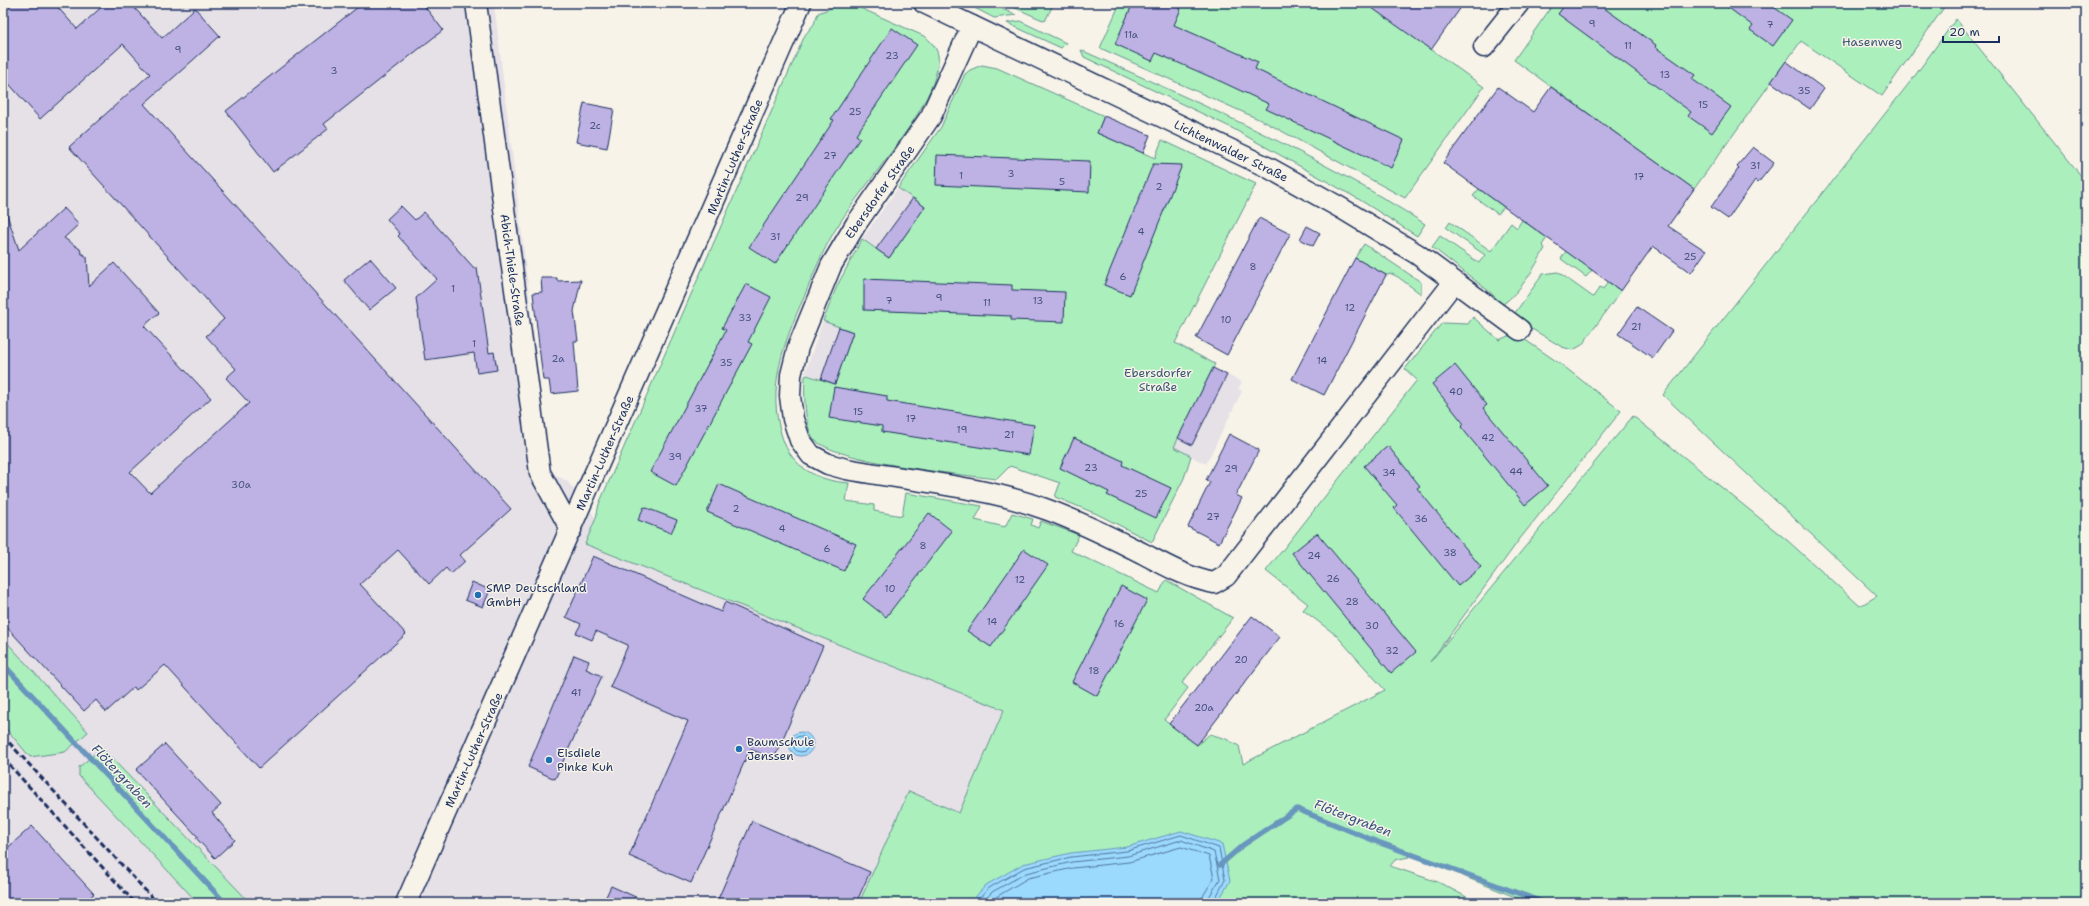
<svg xmlns="http://www.w3.org/2000/svg" width="2089" height="906" font-family="'Shantell Sans',sans-serif">
	<style>
		.built { fill: #e6e0e7 }
		.green { fill: #abf0bc; stroke: #63908d }
		.water { fill: #9cdafd; stroke: #6896bd }
		.lines { fill: none; stroke-linecap: round; stroke-linejoin: round }
		.shore { stroke: #4f739e; stroke-width: 1 }
		.stream { stroke: #6896bd; stroke-width: 5.5 }
		.building { fill: #beb2e4; stroke: #1b2f5e }
		.street-casing { stroke: #1b2f5e; stroke-width: 23 }
		.street { stroke: #f7f3e8; stroke-width: 20 }
		.rail { stroke: #1b2f5e; stroke-width: 3; stroke-dasharray: 6 3; stroke-linecap: butt }
		.poi-dot { fill: #1f6fb2; stroke: #f7f3e8; stroke-width: 1.5 }
		.labels { text-anchor: middle; dominant-baseline: central; stroke-width: 3; stroke-linejoin: round; paint-order: stroke }
		.number-label { font-size: 10px; fill: #445080 }
		.park-label { font-size: 12px; fill: #385671; stroke: #f7f3e8 }
		.street-label { font-size: 12px; fill: #1b2f5e; stroke: #f7f3e8 }
		.poi-label { font-size: 12px; fill: #1b2f5e; stroke: #f7f3e8; text-anchor: start }
		.water-label { font-size: 13px; font-style: italic; fill: #35517e; stroke: #f7f3e8 }
	</style>
	<rect width="100%" height="100%" fill="#f7f3e8"/>
	<filter id="ink" filterUnits="userSpaceOnUse"><feTurbulence type="fractalNoise" baseFrequency=".025" numOctaves="2"/><feDisplacementMap in="SourceGraphic" scale="8" xChannelSelector="R" yChannelSelector="G"/><feConvolveMatrix kernelMatrix="1 2 1 2 8 2 1 2 1" color-interpolation-filters="sRGB"/></filter>
	<g filter="url(#ink)">
		<g class="built">
			<path d="M 3,3 L 494,3 L 550,468 L 557,476 L 567,481 L 596,518 L 585,544 L 1005,710 L 959,814 L 909,792 L 859,903 L 3,903 Z"/>
			<path d="M 898,188 L 925,207 L 889,258 L 862,239 Z"/>
			<path d="M 823,321 L 853,332 L 835,384 L 805,373 Z"/>
			<path d="M 1213,368 L 1242,382 L 1238,389 L 1242,391 L 1206,464 L 1174,447 Z"/>
		</g>
		<g class="green">
			<path d="M 845,3 L 849,3 L 926,37 C 933,44 940,51 938,63 C 934,99 899,141 878,170 C 863,190 847,210 834,232 C 822,252 813,275 804,297 C 784,342 766,388 782,437 C 792,468 818,481 849,483 L 846,501 L 874,505 L 874,511 L 902,516 L 906,493 L 982,506 L 975,520 L 1005,527 L 1012,513 L 1033,519 L 1031,525 L 1038,528 L 1041,521 L 1079,535 L 1071,551 L 1159,593 L 1166,580 L 1233,618 L 1182,683 L 1188,688 L 1164,720 L 1197,745 L 1210,734 L 1226,739 L 1239,746 L 1243,764 L 1385,690 L 1336,635 L 1303,610 L 1308,604 L 1266,571 L 1417,380 L 1405,369 L 1442,323 L 1468,324 L 1473,317 L 1499,340 L 1515,333 L 1562,365 L 1621,411 L 1519,540 L 1430,662 L 1633,416 L 1788,541 L 1860,606 L 1877,596 L 1663,395 L 1914,77 L 1956,19 L 2086,182 L 2086,903 L 1530,903 L 1413,856 L 1395,860 L 1390,866 L 1438,882 L 1478,903 L 859,903 L 909,791 L 959,813 L 1004,710 L 585,544 L 596,518 L 599,504 L 805,35 L 814,24 L 818,13 Z"/>
			<path d="M 965,3 L 988,3 L 1016,15 L 994,18 Z"/>
			<path d="M 1004,3 L 1054,3 L 1045,21 Z"/>
			<path d="M 1120,3 L 1366,3 L 1484,87 L 1405,198 L 1265,122 L 1100,48 Z"/>
			<path d="M 1554,3 L 1947,3 L 1882,96 L 1801,41 L 1694,189 L 1514,60 Z"/>
			<path d="M 1020,21 L 1066,43 L 1061,48 L 1007,23 Z"/>
			<path d="M 1081,50 C 1199,103 1317,154 1425,224 L 1417,236 L 1360,200 L 1230,127 L 1084,57 Z"/>
			<path d="M 982,65 L 997,68 L 1104,116 L 1097,133 L 1155,158 L 1162,140 L 1256,184 L 1175,343 L 1215,364 L 1174,447 L 1191,456 L 1184,478 L 1152,542 L 1097,514 L 1055,497 L 1060,483 L 1010,466 L 997,479 C 963,475 834,462 814,439 C 804,426 804,392 805,376 L 807,375 L 835,384 L 853,332 L 823,321 L 837,286 L 862,239 L 889,258 L 925,207 L 898,188 L 941,127 L 965,74 L 970,70 Z"/>
			<path d="M 1479,189 L 1504,207 L 1498,214 L 1473,196 Z"/>
			<path d="M 1522,220 L 1547,238 L 1542,245 L 1545,248 C 1535,268 1520,292 1502,305 L 1490,292 L 1432,247 L 1440,236 L 1479,263 L 1485,255 L 1446,228 L 1450,222 L 1491,251 L 1511,223 L 1517,228 Z"/>
			<path d="M 1364,244 L 1421,282 L 1421,294 L 1398,277 L 1392,274 L 1386,275 L 1355,258 Z"/>
			<path d="M 1566,251 L 1592,270 L 1586,277 L 1561,259 Z"/>
			<path d="M 1558,272 L 1593,297 L 1600,287 L 1603,289 L 1608,282 L 1621,291 L 1582,345 L 1573,350 L 1562,347 L 1512,317 L 1543,274 Z"/>
			<path d="M 3,638 L 88,732 L 65,752 L 30,757 L 3,725 Z"/>
			<path d="M 102,748 L 237,889 L 250,903 L 198,903 L 79,776 L 79,767 Z"/>
		</g>
		<g class="water">
			<circle cx="801" cy="744" r="12"/>
			<path d="M 1181,831 L 1222,844 L 1230,881 L 1217,903 L 970,903 L 986,885 L 1023,864 L 1071,853 L 1127,847 Z"/>
		</g>
		<g class="lines">
			<g class="shore">
				<circle cx="801" cy="744" r="8"/>
				<path d="M 975,903 L 989,888 L 1024,868 L 1071,857 L 1127,851 L 1181,835 L 1219,848 L 1225,880 L 1213,903"/>
				<path d="M 982,903 L 992,892 L 1026,873 L 1072,862 L 1128,856 L 1181,840 L 1214,852 L 1220,879 L 1209,897 L 1208,903"/>
				<path d="M 990,903 L 996,897 L 1028,878 L 1073,868 L 1129,862 L 1181,847 L 1209,856 L 1214,878 L 1203,896 L 1202,903"/>
			</g>
			<g class="stream">
				<path d="M 3,664 L 225,903"/>
				<path d="M 1220,865 L 1243,845 L 1297,809 L 1375,841 L 1545,903"/>
			</g>
		</g>
		<g class="building">
			<path d="M 3,3 L 54,3 L 77,29 L 106,3 L 130,3 L 162,38 L 195,8 L 220,36 L 144,104 L 511,509 L 460,555 L 465,561 L 451,574 L 446,568 L 429,584 L 398,550 L 360,584 L 406,634 L 259,768 L 165,665 L 136,690 L 134,687 L 106,712 L 96,700 L 84,711 L 3,623 L 3,212 L 6,212 L 19,250 L 64,208 L 79,224 L 64,238 L 80,249 L 81,253 L 87,257 L 89,286 L 114,263 L 159,313 L 144,326 L 211,398 L 130,472 L 150,493 L 249,403 L 226,378 L 236,369 L 206,336 L 224,319 L 69,147 L 150,74 L 123,44 L 40,119 L 3,77 Z"/>
			<path d="M 363,3 L 422,3 L 443,30 L 324,124 L 328,129 L 273,172 L 226,111 Z"/>
			<path d="M 1133,3 L 1167,3 L 1181,9 L 1174,25 L 1258,62 L 1255,69 L 1404,140 L 1391,168 L 1266,109 L 1269,104 L 1222,82 L 1156,53 L 1152,61 L 1115,44 Z"/>
			<path d="M 1365,3 L 1464,3 L 1431,50 Z"/>
			<path d="M 1566,3 L 1597,3 L 1656,45 L 1655,47 L 1695,75 L 1692,79 L 1731,107 L 1712,133 L 1688,116 L 1691,112 L 1558,14 Z"/>
			<path d="M 1722,3 L 1768,3 L 1792,20 L 1773,46 L 1750,30 L 1753,26 Z"/>
			<path d="M 892,28 L 917,45 L 856,135 L 860,138 L 775,264 L 749,247 L 834,120 L 831,119 Z"/>
			<path d="M 1786,61 L 1824,89 L 1810,109 L 1771,82 Z"/>
			<path d="M 1498,87 L 1533,112 L 1551,87 L 1694,189 L 1668,226 L 1706,251 L 1691,273 L 1653,246 L 1621,291 L 1443,163 Z"/>
			<path d="M 584,103 L 614,109 L 607,148 L 576,142 Z"/>
			<path d="M 1104,116 L 1150,135 L 1143,153 L 1097,133 Z"/>
			<path d="M 1753,147 L 1774,163 L 1758,183 L 1755,180 L 1728,219 L 1711,207 L 1739,168 L 1737,166 Z"/>
			<path d="M 937,155 L 1090,161 L 1089,192 L 936,185 Z"/>
			<path d="M 1153,164 L 1182,165 L 1130,295 L 1104,285 Z"/>
			<path d="M 913,198 L 925,207 L 889,258 L 876,249 Z"/>
			<path d="M 401,206 L 415,220 L 424,212 L 474,268 L 477,268 L 489,353 L 494,352 L 497,370 L 477,373 L 474,353 L 425,360 L 416,298 L 437,279 L 398,236 L 400,234 L 387,219 Z"/>
			<path d="M 1259,218 L 1290,234 L 1227,355 L 1196,338 Z"/>
			<path d="M 1307,226 L 1320,233 L 1313,246 L 1300,239 Z"/>
			<path d="M 370,258 L 396,288 L 369,310 L 344,280 Z"/>
			<path d="M 1355,258 L 1386,275 L 1324,395 L 1292,379 Z"/>
			<path d="M 541,278 L 557,278 L 557,281 L 581,280 L 574,311 L 578,341 L 574,341 L 578,391 L 551,394 L 549,380 L 543,380 L 533,293 L 542,292 Z"/>
			<path d="M 864,279 L 1012,285 L 1012,290 L 1065,292 L 1064,322 L 1011,320 L 1011,316 L 864,310 Z"/>
			<path d="M 746,284 L 771,297 L 748,342 L 752,344 L 676,486 L 650,472 L 726,330 L 722,328 Z"/>
			<path d="M 1637,307 L 1672,331 L 1653,358 L 1618,334 Z"/>
			<path d="M 839,327 L 853,332 L 835,384 L 821,379 Z"/>
			<path d="M 1455,365 L 1487,405 L 1483,408 L 1548,486 L 1525,505 L 1461,427 L 1464,424 L 1432,384 Z"/>
			<path d="M 1213,368 L 1227,375 L 1192,445 L 1178,438 Z"/>
			<path d="M 834,387 L 887,396 L 887,401 L 1034,425 L 1029,455 L 882,432 L 882,426 L 829,418 Z"/>
			<path d="M 1229,434 L 1259,450 L 1236,495 L 1242,498 L 1219,543 L 1188,527 L 1210,482 L 1206,480 Z"/>
			<path d="M 1074,438 L 1123,461 L 1122,465 L 1171,488 L 1156,518 L 1107,495 L 1109,492 L 1060,468 Z"/>
			<path d="M 1388,446 L 1420,486 L 1417,488 L 1481,567 L 1458,586 L 1394,508 L 1397,505 L 1364,466 Z"/>
			<path d="M 719,484 L 856,544 L 844,571 L 707,512 Z"/>
			<path d="M 644,507 L 677,520 L 671,533 L 638,520 Z"/>
			<path d="M 929,513 L 952,531 L 886,617 L 863,599 Z"/>
			<path d="M 1317,533 L 1416,652 L 1391,673 L 1292,553 Z"/>
			<path d="M 1024,549 L 1048,565 L 991,647 L 967,631 Z"/>
			<path d="M 593,556 L 721,612 L 725,602 L 823,646 L 774,759 L 750,749 L 691,883 L 629,856 L 688,721 L 610,687 L 628,645 L 596,631 L 592,640 L 576,633 L 581,624 L 566,617 Z"/>
			<path d="M 472,582 L 490,590 L 483,607 L 465,600 Z"/>
			<path d="M 1121,586 L 1147,600 L 1097,696 L 1072,682 Z"/>
			<path d="M 1252,616 L 1280,637 L 1197,745 L 1169,724 Z"/>
			<path d="M 574,655 L 589,661 L 586,669 L 602,676 L 555,779 L 528,767 Z"/>
			<path d="M 165,744 L 221,805 L 212,813 L 235,840 L 215,858 L 196,838 L 198,837 L 136,770 Z"/>
			<path d="M 752,821 L 870,872 L 856,903 L 728,903 L 718,899 Z"/>
			<path d="M 32,826 L 94,894 L 83,903 L 3,903 L 3,852 Z"/>
			<path d="M 611,886 L 649,903 L 603,903 Z"/>
		</g>
		<g class="lines">
			<g class="street-casing">
				<g id="street">
					<path d="M 476,3 L 540,473 L 571,530"/>
					<path d="M 924,3 L 1269,168 L 1341,208 L 1417,254 L 1520,330"/>
					<path d="M 972,26 L 931,116 L 856,224 L 831,266 L 798,347 L 791,375 L 790,396 L 793,419 L 800,440 L 811,455 L 828,464 L 846,469 C 912,481 984,486 1048,510 C 1081,522 1112,538 1144,554 C 1167,566 1188,578 1214,583 L 1226,576 L 1454,282"/>
					<path d="M 1484,47 L 1519,3"/>
					<path d="M 406,903 L 801,3"/>
				</g>
			</g>
			<use href="#street" class="street"/>
			<g class="rail">
				<path d="M 3,736 L 157,903"/>
				<path d="M 3,758 L 135,903"/>
			</g>
		</g>
	</g>
	<g class="poi-dot">
		<circle cx="478" cy="595" r="4"/>
		<circle cx="739" cy="749" r="4"/>
		<circle cx="549" cy="760" r="4"/>
	</g>
	<g class="labels">
		<g class="number-label">
			<text x="1592" y="23">9</text>
			<text x="1770" y="24">7</text>
			<text x="1131" y="34">11a</text>
			<text x="1628" y="45">11</text>
			<text x="178" y="49">9</text>
			<text x="892" y="55">23</text>
			<text x="334" y="70">3</text>
			<text x="1665" y="74">13</text>
			<text x="1804" y="90">35</text>
			<text x="1703" y="104">15</text>
			<text x="855" y="111">25</text>
			<text x="595" y="125">2c</text>
			<text x="830" y="155">27</text>
			<text x="1755" y="165">31</text>
			<text x="1011" y="173">3</text>
			<text x="961" y="175">1</text>
			<text x="1639" y="176">17</text>
			<text x="1062" y="181">5</text>
			<text x="1159" y="186">2</text>
			<text x="802" y="197">29</text>
			<text x="1141" y="231">4</text>
			<text x="775" y="236">31</text>
			<text x="1690" y="256">25</text>
			<text x="1253" y="266">8</text>
			<text x="1123" y="276">6</text>
			<text x="453" y="288">1</text>
			<text x="939" y="297">9</text>
			<text x="889" y="300">7</text>
			<text x="1038" y="300">13</text>
			<text x="987" y="302">11</text>
			<text x="1350" y="307">12</text>
			<text x="745" y="317">33</text>
			<text x="1226" y="319">10</text>
			<text x="1636" y="326">21</text>
			<text x="474" y="343">1</text>
			<text x="558" y="358">2a</text>
			<text x="1322" y="360">14</text>
			<text x="726" y="362">35</text>
			<text x="1456" y="391">40</text>
			<text x="701" y="408">37</text>
			<text x="858" y="411">15</text>
			<text x="911" y="418">17</text>
			<text x="962" y="429">19</text>
			<text x="1009" y="434">21</text>
			<text x="1488" y="437">42</text>
			<text x="675" y="456">39</text>
			<text x="1091" y="467">23</text>
			<text x="1231" y="468">29</text>
			<text x="1516" y="471">44</text>
			<text x="1389" y="472">34</text>
			<text x="241" y="484">30a</text>
			<text x="1141" y="493">25</text>
			<text x="736" y="508">2</text>
			<text x="1213" y="516">27</text>
			<text x="1421" y="518">36</text>
			<text x="782" y="528">4</text>
			<text x="923" y="545">8</text>
			<text x="827" y="548">6</text>
			<text x="1450" y="552">38</text>
			<text x="1314" y="555">24</text>
			<text x="1333" y="578">26</text>
			<text x="1020" y="579">12</text>
			<text x="890" y="588">10</text>
			<text x="1352" y="601">28</text>
			<text x="992" y="621">14</text>
			<text x="1119" y="623">16</text>
			<text x="1372" y="625">30</text>
			<text x="1392" y="650">32</text>
			<text x="1241" y="659">20</text>
			<text x="1094" y="670">18</text>
			<text x="576" y="692">41</text>
			<text x="1204" y="707">20a</text>
		</g>
		<g class="park-label">
			<text x="1872" y="42">Hasenweg</text>
			<text x="1158" y="373">Ebersdorfer<tspan x="1158" dy="14">Straße</tspan></text>
		</g>
		<g class="street-label">
			<text transform="translate(1231 151) rotate(26)">Lichtenwalder Straße</text>
			<text transform="translate(735 157) rotate(-67)">Martin-Luther-Straße</text>
			<text transform="translate(880 192) rotate(-55)">Ebersdorfer Straße</text>
			<text transform="translate(512 270) rotate(82)">Abich-Thiele-Straße</text>
			<text transform="translate(605 453) rotate(-66)">Martin-Luther-Straße</text>
			<text transform="translate(474 750) rotate(-66)">Martin-Luther-Straße</text>
		</g>
		<g class="poi-label">
			<text x="486" y="588">SMP Deutschland<tspan x="486" dy="14">GmbH</tspan></text>
			<text x="747" y="742">Baumschule<tspan x="747" dy="14">Jenssen</tspan></text>
			<text x="557" y="753">Eisdiele<tspan x="557" dy="14">Pinke Kuh</tspan></text>
		</g>
		<g class="water-label">
			<text transform="translate(122 776) rotate(47)">Flötergraben</text>
			<text transform="translate(1353 818) rotate(21)">Flötergraben</text>
		</g>
	</g>
	<rect width="2089" height="906" fill="none" stroke="#f7f3e8" stroke-width="16"/>
	<rect x="8" y="8" width="2073" height="890" fill="none" stroke="#1b2f5e" stroke-width="1.5" filter="url(#ink)"/>
	<path d="M1943 36v6h56v-6" fill="none" stroke="#1b2f5e" stroke-width="2"/>
	<text x="1949" y="36" font-size="12" fill="#1b2f5e" stroke="#f7f3e8" stroke-width="3" paint-order="stroke">20 m</text>
</svg>
